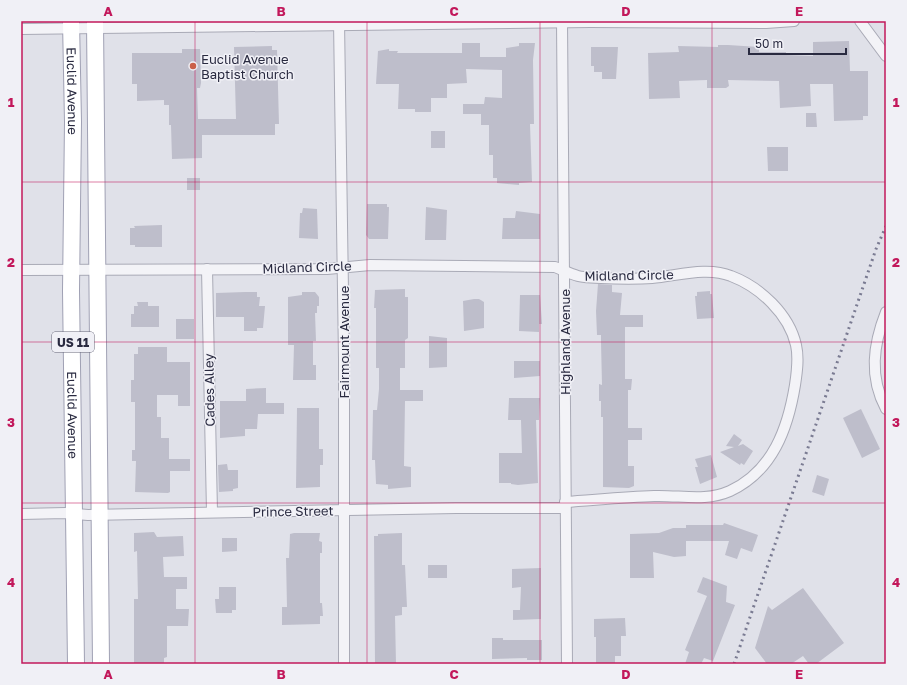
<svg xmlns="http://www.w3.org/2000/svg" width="907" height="685" font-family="'Golos Text',sans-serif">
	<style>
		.building { fill: #bebecb }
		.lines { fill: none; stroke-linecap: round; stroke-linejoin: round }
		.street-casing { stroke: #a9aab6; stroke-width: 12 }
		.primary-casing { stroke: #a0a1b4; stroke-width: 18 }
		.street { stroke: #f3f3f7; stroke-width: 10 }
		.primary { stroke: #fff; stroke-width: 16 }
		.rail { stroke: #7a7b92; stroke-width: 3; stroke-dasharray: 2 4; stroke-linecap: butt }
		.grid { fill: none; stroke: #c2185b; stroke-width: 1; stroke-opacity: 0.55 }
		.poi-dot { fill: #ca6049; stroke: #f0f0f6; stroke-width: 1.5 }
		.labels { text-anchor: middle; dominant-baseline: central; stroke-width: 3; stroke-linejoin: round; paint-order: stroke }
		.shield { fill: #f0f0f6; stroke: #656577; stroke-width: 1 }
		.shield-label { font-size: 12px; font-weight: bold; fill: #292a40 }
		.poi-label { font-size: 13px; fill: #292a40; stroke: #f0f0f6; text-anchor: start }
		.street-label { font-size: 13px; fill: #292a40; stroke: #f0f0f6 }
		.neatline { fill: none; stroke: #c2185b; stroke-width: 1.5 }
		.grid-label { font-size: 13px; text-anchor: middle; font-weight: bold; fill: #c2185b }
	</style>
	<rect width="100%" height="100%" fill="#e0e1e9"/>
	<g class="building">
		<path d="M 849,41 L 850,71 L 868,71 L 868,116 L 863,116 L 863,120 L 834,121 L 833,84 L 810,84 L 811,106 L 780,108 L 779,81 L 728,80 L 729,86 L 726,88 L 707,88 L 707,80 L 679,81 L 680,98 L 649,99 L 648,53 L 679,52 L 678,46 L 718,47 L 718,45 L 728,45 L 759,47 L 759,52 L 786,52 L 786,55 L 813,56 L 813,42 Z"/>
		<path d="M 462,43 L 480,43 L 480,57 L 506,57 L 506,48 L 519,46 L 519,43 L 535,43 L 533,60 L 534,124 L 530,124 L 532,182 L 519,183 L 519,185 L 497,183 L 497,178 L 493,178 L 493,155 L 489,155 L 489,125 L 481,125 L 481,114 L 463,114 L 463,104 L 484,104 L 485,97 L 502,98 L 502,70 L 466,69 L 467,83 L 447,84 L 447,98 L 431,98 L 431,112 L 415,112 L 415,109 L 398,109 L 399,84 L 376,84 L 378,51 L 389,49 L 389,51 L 398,51 L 397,53 L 462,53 Z"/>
		<path d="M 272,46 L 272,50 L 277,50 L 279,124 L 275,124 L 275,135 L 202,135 L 202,158 L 172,159 L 171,125 L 169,125 L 169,105 L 164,105 L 164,100 L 137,101 L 137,84 L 132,84 L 132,53 L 182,53 L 182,49 L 200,49 L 201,83 L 200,88 L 197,88 L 198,119 L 236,119 L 234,47 Z"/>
		<path d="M 591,47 L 618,47 L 616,79 L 602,79 L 602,72 L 594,72 L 594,66 L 591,66 Z"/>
		<path d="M 806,113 L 816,113 L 817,127 L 806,127 Z"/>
		<rect x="431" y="131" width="14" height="17"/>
		<path d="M 767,147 L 788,147 L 788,171 L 768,171 Z"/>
		<rect x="187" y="178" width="13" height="12"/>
		<path d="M 367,204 L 387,204 L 387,207 L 389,207 L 388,239 L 369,239 L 366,235 Z"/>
		<path d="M 426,207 L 447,210 L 446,240 L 425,240 Z"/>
		<path d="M 303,208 L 317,209 L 318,239 L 299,238 L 300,213 L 302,213 Z"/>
		<path d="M 516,211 L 540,214 L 540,239 L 502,239 L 503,218 L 515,218 Z"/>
		<path d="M 162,225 L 162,247 L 135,247 L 135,245 L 130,245 L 130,228 L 135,228 L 134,226 Z"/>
		<path d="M 598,284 L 612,285 L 612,292 L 622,293 L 620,315 L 643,315 L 643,327 L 625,327 L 625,379 L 632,379 L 631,390 L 628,390 L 628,428 L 642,428 L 642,440 L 628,440 L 628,466 L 634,466 L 634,486 L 629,488 L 603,487 L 603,417 L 601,417 L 601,401 L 599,401 L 599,384 L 602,385 L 601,342 L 601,335 L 597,335 L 596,311 Z"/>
		<path d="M 405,289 L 405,297 L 408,297 L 408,338 L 405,340 L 405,368 L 400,368 L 400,390 L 423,390 L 423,401 L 405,401 L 404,466 L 411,467 L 411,487 L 388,489 L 388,485 L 376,484 L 375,460 L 372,460 L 373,410 L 377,410 L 379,389 L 379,368 L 376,368 L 376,308 L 374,308 L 375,290 Z"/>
		<path d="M 710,291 L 710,294 L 712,294 L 714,318 L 697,319 L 695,296 L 697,296 L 697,292 Z"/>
		<path d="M 245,292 L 257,292 L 257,297 L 260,297 L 259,306 L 265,306 L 263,328 L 257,328 L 257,331 L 244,331 L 244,317 L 216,317 L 216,293 Z"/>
		<path d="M 302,292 L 315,292 L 319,297 L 319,306 L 317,306 L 317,313 L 315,313 L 316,341 L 313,341 L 313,365 L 316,365 L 316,380 L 293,380 L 294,345 L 288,345 L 288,297 L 302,295 Z"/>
		<path d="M 520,295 L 540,295 L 542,324 L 539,324 L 539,332 L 519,331 Z"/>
		<path d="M 474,299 L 479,299 L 484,302 L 484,328 L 464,331 L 463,301 Z"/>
		<path d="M 137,302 L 148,302 L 148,306 L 159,306 L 159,327 L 131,327 L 131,314 L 134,314 L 134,306 L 138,306 Z"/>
		<rect x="176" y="319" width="18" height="20"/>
		<path d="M 429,336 L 447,338 L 447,367 L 429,368 Z"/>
		<path d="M 138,347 L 167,347 L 167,362 L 190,362 L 190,406 L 178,406 L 178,395 L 157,395 L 157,417 L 161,417 L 161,438 L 169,438 L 169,459 L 190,459 L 190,471 L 170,471 L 170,492 L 168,493 L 135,492 L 136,461 L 132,461 L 132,450 L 135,450 L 135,402 L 131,402 L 131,380 L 134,380 L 134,354 L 138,354 Z"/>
		<path d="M 514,361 L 540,361 L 540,376 L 514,378 Z"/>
		<path d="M 266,388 L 266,403 L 284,403 L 284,414 L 258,414 L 257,429 L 245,429 L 245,436 L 220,438 L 220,401 L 246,401 L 246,389 Z"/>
		<path d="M 509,398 L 540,398 L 539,420 L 536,420 L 538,483 L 518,485 L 511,484 L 511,483 L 499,483 L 499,453 L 522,453 L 521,420 L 508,420 Z"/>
		<path d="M 297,408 L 319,408 L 319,449 L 323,449 L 323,465 L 320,465 L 320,487 L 296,488 Z"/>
		<path d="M 861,409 L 880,449 L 862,458 L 843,418 Z"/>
		<path d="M 734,434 L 742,440 L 738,446 L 743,444 L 753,451 L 744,465 L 741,463 L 740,465 L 720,452 L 734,447 L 726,446 Z"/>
		<path d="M 711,455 L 717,477 L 700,484 L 695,467 L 698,467 L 695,459 Z"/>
		<path d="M 227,464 L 228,470 L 238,470 L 238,488 L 233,489 L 233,491 L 219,492 L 218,465 Z"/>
		<path d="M 817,475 L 829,479 L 824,496 L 812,492 Z"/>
		<path d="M 724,523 L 758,535 L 752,552 L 741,548 L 737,559 L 725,555 L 729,541 L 686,541 L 686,556 L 674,557 L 653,552 L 654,578 L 630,578 L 630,534 L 659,533 L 673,528 L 686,528 L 686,525 L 723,525 Z"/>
		<path d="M 154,532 L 157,537 L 183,536 L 184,556 L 163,557 L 164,577 L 187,577 L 187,589 L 176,589 L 176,609 L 189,609 L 188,626 L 167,626 L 167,657 L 164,658 L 164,664 L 134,664 L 134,599 L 138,599 L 137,551 L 134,552 L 134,533 Z"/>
		<path d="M 294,533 L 320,533 L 319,541 L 322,542 L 322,553 L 320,553 L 320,603 L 322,603 L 323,616 L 320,616 L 320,624 L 282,625 L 282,607 L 287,607 L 286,558 L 289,558 L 290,534 Z"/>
		<path d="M 402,533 L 402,565 L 405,565 L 407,607 L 402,607 L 402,615 L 395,616 L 396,664 L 375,664 L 374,536 L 378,536 L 378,534 Z"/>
		<path d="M 222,538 L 237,538 L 237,551 L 222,552 Z"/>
		<rect x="428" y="565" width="19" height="13"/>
		<path d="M 541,568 L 541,619 L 513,620 L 513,610 L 520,610 L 521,587 L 512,588 L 512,569 Z"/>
		<path d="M 703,577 L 727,586 L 726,602 L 735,605 L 713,661 L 704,658 L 701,664 L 685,664 L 689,652 L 685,650 L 707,596 L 697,592 Z"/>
		<path d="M 219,587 L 236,587 L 236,610 L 232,610 L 232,613 L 216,613 L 215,599 L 219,599 Z"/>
		<path d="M 803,588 L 844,643 L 816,664 L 809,664 L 803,656 L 791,664 L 767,664 L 755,648 L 768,606 L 772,610 Z"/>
		<path d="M 625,618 L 626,636 L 621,636 L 621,656 L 615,656 L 615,664 L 596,664 L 596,637 L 594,637 L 594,619 Z"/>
		<path d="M 492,638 L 503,638 L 503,640 L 542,640 L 542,660 L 527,660 L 527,658 L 492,659 Z"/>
	</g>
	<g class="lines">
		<g class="street-casing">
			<g id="street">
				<path d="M 339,21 L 344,359 L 344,664"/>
				<path d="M 562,21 L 567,664"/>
				<path d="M 860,21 L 886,56"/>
				<path d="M 21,29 L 590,22 L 766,23 L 794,21"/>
				<path d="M 207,269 L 212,512"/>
				<path d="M 21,270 L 327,269 L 370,265 L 555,267 C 563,270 570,274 578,276 C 590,279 638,279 652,278 C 677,276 707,266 731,276 C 760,287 789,314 796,345 C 799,358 797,372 795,385 C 788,428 773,471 730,491 C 705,502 681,495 654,496 C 625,497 595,500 565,502"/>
				<path d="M 886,312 C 873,345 869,377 886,409"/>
				<path d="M 21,514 L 65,513 L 88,515 L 456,508 L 565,508"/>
			</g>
		</g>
		<g class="primary-casing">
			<g id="primary">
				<path id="s1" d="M 71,21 L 73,122 L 71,291 L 76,664"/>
				<path d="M 95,21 L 101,664"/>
			</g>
		</g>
		<use href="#street" class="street"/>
		<use href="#primary" class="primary"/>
		<path class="rail" d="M 734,664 L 876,249 L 886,226"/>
	</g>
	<path class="grid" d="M 195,21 L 195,664M 367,21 L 367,664M 540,21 L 540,664M 712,21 L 712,664M 21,182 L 886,182M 21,342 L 886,342M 21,503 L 886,503"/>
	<circle class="poi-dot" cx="193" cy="66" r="4"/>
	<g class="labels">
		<rect class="shield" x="52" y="332" width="42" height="20" rx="3"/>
		<g class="shield-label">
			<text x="73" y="342">US 11</text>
		</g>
		<g class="poi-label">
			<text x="201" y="59">Euclid Avenue<tspan x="201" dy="15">Baptist Church</tspan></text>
		</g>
		<g class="street-label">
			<text stroke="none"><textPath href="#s1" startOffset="70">Euclid Avenue</textPath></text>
			<text transform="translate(307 267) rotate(-2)">Midland Circle</text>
			<text transform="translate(629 275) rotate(-1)">Midland Circle</text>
			<text transform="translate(344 342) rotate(-90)">Fairmount Avenue</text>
			<text transform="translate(565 342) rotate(-90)">Highland Avenue</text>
			<text transform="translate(209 390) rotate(-91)">Cades Alley</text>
			<text stroke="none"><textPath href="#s1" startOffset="394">Euclid Avenue</textPath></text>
			<text transform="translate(293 511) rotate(-1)">Prince Street</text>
		</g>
	</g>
	<rect width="907" height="685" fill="none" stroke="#f0f0f6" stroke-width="44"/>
	<path d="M749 48v6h97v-6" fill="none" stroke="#292a40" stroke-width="2"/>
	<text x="755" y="48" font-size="12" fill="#292a40" stroke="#f0f0f6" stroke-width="3" paint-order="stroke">50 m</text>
	<rect x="22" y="22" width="863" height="641" class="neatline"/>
	<g class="grid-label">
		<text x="108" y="16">A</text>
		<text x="281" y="16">B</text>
		<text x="454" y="16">C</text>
		<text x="626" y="16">D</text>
		<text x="799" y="16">E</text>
		<text x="11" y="107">1</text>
		<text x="896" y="107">1</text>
		<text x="11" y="267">2</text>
		<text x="896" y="267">2</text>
		<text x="11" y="427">3</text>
		<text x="896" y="427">3</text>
		<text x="11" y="587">4</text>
		<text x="896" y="587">4</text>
		<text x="108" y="679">A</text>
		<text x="281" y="679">B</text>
		<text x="454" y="679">C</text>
		<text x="626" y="679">D</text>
		<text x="799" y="679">E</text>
	</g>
</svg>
